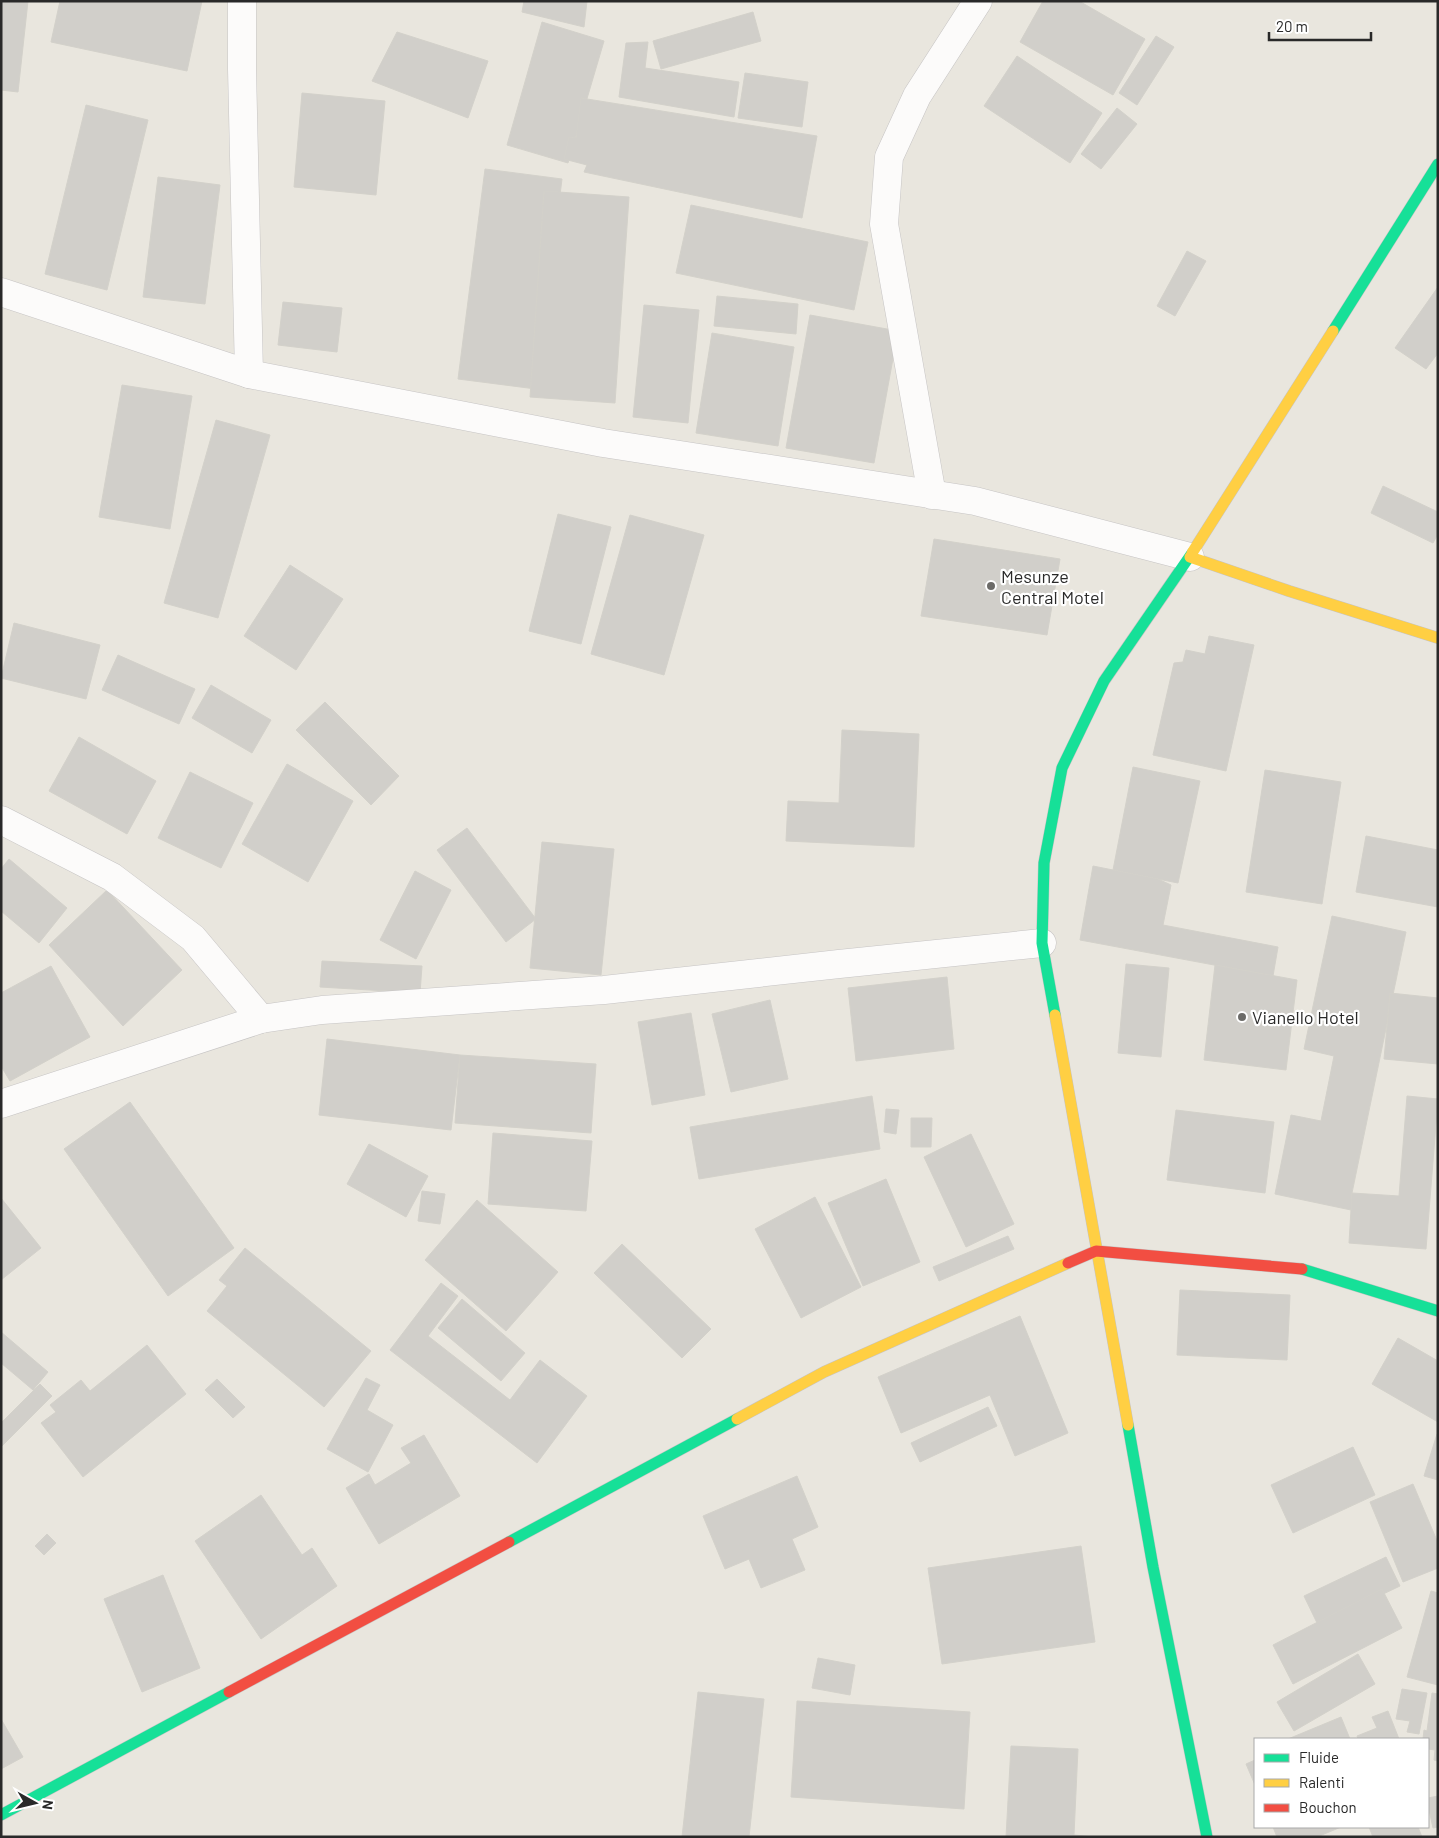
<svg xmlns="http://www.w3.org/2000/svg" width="1439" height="1838" font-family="Barlow,sans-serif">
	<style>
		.building { fill: #d1cfca; stroke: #d3d1ca }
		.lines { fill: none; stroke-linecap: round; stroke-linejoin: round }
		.street-casing { stroke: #c6c4c4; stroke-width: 29 }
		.fast-casing { stroke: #c6c4c4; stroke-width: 12 }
		.slow-casing { stroke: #c6c4c4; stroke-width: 12 }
		.jam-casing { stroke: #c6c4c4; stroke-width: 12 }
		.street { stroke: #fcfbfa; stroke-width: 28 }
		.fast { stroke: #16e098; stroke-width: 11 }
		.slow { stroke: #ffcf43; stroke-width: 11 }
		.jam { stroke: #f24e42; stroke-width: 11 }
		.poi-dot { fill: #6c6b68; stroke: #fff; stroke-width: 2 }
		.labels { text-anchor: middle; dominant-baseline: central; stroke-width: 4.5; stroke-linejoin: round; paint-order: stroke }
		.poi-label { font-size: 18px; fill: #292929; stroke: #fff; text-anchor: start }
	</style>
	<rect width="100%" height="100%" fill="#e9e6de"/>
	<g class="building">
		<path d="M 1,1 L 28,1 L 18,92 L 1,90 Z"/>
		<path d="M 60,1 L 202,1 L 187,71 L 51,42 Z"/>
		<path d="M 524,1 L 587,1 L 584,27 L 522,12 Z"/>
		<path d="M 1043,1 L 1079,1 L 1145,39 L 1113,95 L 1020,42 Z"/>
		<path d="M 753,12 L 761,41 L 661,69 L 653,41 Z"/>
		<path d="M 542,22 L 604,41 L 568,163 L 507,145 Z"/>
		<path d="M 397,32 L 488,61 L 468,118 L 372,81 Z"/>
		<path d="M 1156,36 L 1174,47 L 1137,105 L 1119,93 Z"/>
		<path d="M 648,42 L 645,68 L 739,82 L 734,117 L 619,97 L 626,43 Z"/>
		<path d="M 1017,56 L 1102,113 L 1070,163 L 984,106 Z"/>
		<path d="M 745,73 L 808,82 L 802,127 L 738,118 Z"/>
		<path d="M 302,93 L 385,101 L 376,195 L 294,187 Z"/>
		<path d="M 581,98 L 817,136 L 802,218 L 584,172 L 587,165 L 564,159 L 569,137 L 576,138 Z"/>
		<path d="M 86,105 L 148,120 L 107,290 L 45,274 Z"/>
		<path d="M 1117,108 L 1137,124 L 1101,169 L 1081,154 Z"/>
		<path d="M 485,169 L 562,179 L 536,389 L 458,379 Z"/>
		<path d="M 158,177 L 220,185 L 205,304 L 143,297 Z"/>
		<path d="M 544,191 L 629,197 L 615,403 L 530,397 Z"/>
		<path d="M 691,205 L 868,242 L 854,310 L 676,273 Z"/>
		<path d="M 1187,251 L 1206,261 L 1175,316 L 1157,306 Z"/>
		<path d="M 1438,287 L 1438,353 L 1426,369 L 1395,348 Z"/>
		<path d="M 717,296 L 798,304 L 796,334 L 714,326 Z"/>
		<path d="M 283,302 L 342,308 L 337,352 L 278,345 Z"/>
		<path d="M 644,305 L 699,310 L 688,423 L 633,417 Z"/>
		<path d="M 810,315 L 898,331 L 874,463 L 786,448 Z"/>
		<path d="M 712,333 L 794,347 L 778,446 L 696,433 Z"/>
		<path d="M 122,385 L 192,396 L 170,529 L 99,517 Z"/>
		<path d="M 216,420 L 270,435 L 218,618 L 164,603 Z"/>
		<path d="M 1383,486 L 1438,512 L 1438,534 L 1433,543 L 1371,513 Z"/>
		<path d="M 558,514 L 611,527 L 581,644 L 529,631 Z"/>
		<path d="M 630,515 L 704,535 L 664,675 L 591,654 Z"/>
		<path d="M 934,539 L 1060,559 L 1047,635 L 921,616 Z"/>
		<path d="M 290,565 L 343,599 L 296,670 L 244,636 Z"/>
		<path d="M 14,623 L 100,645 L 86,699 L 1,678 Z"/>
		<path d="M 1209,636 L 1254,645 L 1226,771 L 1153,755 L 1174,663 L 1183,662 L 1186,650 L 1205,654 Z"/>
		<path d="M 118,655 L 195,689 L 179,724 L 102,690 Z"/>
		<path d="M 211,685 L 271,720 L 252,753 L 192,718 Z"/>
		<path d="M 325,702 L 399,776 L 371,805 L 296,730 Z"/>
		<path d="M 842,730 L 919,734 L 914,847 L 786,841 L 788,801 L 839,803 Z"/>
		<path d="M 79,737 L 156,781 L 127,834 L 49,791 Z"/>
		<path d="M 287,764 L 353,801 L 308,882 L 242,844 Z"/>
		<path d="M 1133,767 L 1200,781 L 1178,883 L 1113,870 Z"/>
		<path d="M 1265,770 L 1341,782 L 1322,904 L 1246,892 Z"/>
		<path d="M 190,772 L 253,803 L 221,868 L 158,838 Z"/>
		<path d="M 467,828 L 536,919 L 506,942 L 437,850 Z"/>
		<path d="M 1366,836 L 1438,850 L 1438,907 L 1356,892 Z"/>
		<path d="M 542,842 L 614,849 L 601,975 L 530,968 Z"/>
		<path d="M 9,859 L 67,908 L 39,943 L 1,911 L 1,869 Z"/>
		<path d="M 1093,866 L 1158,879 L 1171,885 L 1163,925 L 1278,947 L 1273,976 L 1080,940 Z"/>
		<path d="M 415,871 L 451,890 L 416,959 L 380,940 Z"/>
		<path d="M 107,890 L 182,970 L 123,1026 L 49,945 Z"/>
		<path d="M 1332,916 L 1406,932 L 1352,1193 L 1351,1210 L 1275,1194 L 1291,1115 L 1321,1121 L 1334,1056 L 1304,1049 Z"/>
		<path d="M 322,961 L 422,966 L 420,993 L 320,987 Z"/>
		<path d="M 1126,964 L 1169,968 L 1161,1057 L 1118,1053 Z"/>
		<path d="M 1215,965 L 1297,980 L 1286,1070 L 1204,1060 Z"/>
		<path d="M 51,966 L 90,1037 L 10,1081 L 1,1066 L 1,993 Z"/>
		<path d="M 947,977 L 954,1049 L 856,1061 L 848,988 Z"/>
		<path d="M 1390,993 L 1438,998 L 1438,1064 L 1384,1059 Z"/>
		<path d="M 770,1000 L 788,1079 L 731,1092 L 712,1014 Z"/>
		<path d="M 691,1013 L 705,1095 L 652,1105 L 638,1022 Z"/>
		<path d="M 327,1039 L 460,1055 L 451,1130 L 319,1115 Z"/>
		<path d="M 460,1055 L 596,1064 L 591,1133 L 455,1123 Z"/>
		<path d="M 872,1096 L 880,1149 L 699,1179 L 690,1127 Z"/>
		<path d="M 1407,1096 L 1438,1099 L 1426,1249 L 1349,1243 L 1352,1193 L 1399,1196 Z"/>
		<path d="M 130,1102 L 234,1248 L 168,1296 L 64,1149 Z"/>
		<path d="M 886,1109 L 899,1110 L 896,1134 L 884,1132 Z"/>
		<path d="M 1176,1110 L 1274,1122 L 1265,1193 L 1167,1180 Z"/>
		<path d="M 911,1118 L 932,1118 L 931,1147 L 911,1147 Z"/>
		<path d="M 493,1133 L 592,1141 L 586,1211 L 488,1204 Z"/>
		<path d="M 971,1134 L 1014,1224 L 966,1247 L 924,1157 Z"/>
		<path d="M 369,1144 L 428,1176 L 406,1217 L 347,1184 Z"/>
		<path d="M 886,1179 L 920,1262 L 863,1286 L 828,1203 Z"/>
		<path d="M 422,1191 L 445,1194 L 440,1224 L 418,1221 Z"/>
		<path d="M 815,1197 L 861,1287 L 801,1318 L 755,1229 Z"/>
		<path d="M 1,1198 L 41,1248 L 1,1280 Z"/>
		<path d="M 477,1200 L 558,1272 L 506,1331 L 425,1260 Z"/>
		<path d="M 1008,1236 L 1014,1249 L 939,1281 L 933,1267 Z"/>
		<path d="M 622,1244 L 711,1329 L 682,1358 L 594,1273 Z"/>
		<path d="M 245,1248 L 371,1351 L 324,1407 L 207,1311 L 227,1286 L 219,1280 Z"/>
		<path d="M 441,1283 L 458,1296 L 428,1336 L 510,1400 L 540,1360 L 587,1396 L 537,1463 L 390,1350 Z"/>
		<path d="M 1180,1290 L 1290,1295 L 1287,1360 L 1177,1355 Z"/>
		<path d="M 462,1299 L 525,1353 L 501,1381 L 438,1328 Z"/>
		<path d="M 1020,1316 L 1068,1433 L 1015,1456 L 990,1395 L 901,1433 L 878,1377 Z"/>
		<path d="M 1,1332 L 48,1372 L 33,1390 L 1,1363 Z"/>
		<path d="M 1398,1338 L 1438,1361 L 1438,1422 L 1372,1384 Z"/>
		<path d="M 147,1345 L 186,1394 L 83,1477 L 41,1423 L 56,1412 L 50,1405 L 81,1380 L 90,1391 Z"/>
		<path d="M 366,1378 L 380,1385 L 367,1410 L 393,1425 L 368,1472 L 327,1449 Z"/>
		<path d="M 217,1379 L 245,1407 L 233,1418 L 205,1390 Z"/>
		<path d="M 40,1384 L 52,1396 L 1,1447 L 1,1423 Z"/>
		<path d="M 988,1407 L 997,1426 L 920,1462 L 911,1443 Z"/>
		<path d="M 1437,1434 L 1438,1434 L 1438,1480 L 1424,1476 Z"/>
		<path d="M 424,1435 L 460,1496 L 379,1544 L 346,1488 L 369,1474 L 375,1485 L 411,1463 L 401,1448 Z"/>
		<path d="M 1353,1447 L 1375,1495 L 1293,1533 L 1271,1485 Z"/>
		<path d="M 797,1476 L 818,1527 L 792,1539 L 805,1570 L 761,1588 L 749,1559 L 725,1569 L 703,1516 Z"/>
		<path d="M 1413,1484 L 1438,1543 L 1438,1568 L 1403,1582 L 1370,1502 Z"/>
		<path d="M 261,1495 L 302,1555 L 312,1548 L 337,1586 L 261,1639 L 195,1541 Z"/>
		<path d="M 47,1534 L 56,1543 L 44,1555 L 35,1546 Z"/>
		<path d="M 1081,1546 L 1095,1642 L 942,1664 L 928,1568 Z"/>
		<path d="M 1386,1557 L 1400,1586 L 1318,1625 L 1304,1596 Z"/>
		<path d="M 163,1575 L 200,1668 L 142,1692 L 104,1599 Z"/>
		<path d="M 1382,1589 L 1402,1628 L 1293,1684 L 1273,1645 Z"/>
		<path d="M 1431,1591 L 1438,1593 L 1438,1685 L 1407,1677 Z"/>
		<path d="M 1358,1654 L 1375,1684 L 1294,1731 L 1277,1702 Z"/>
		<path d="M 818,1658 L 855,1665 L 850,1695 L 812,1688 Z"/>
		<path d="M 1402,1689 L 1427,1693 L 1419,1734 L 1407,1732 L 1410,1721 L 1396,1719 Z"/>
		<path d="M 698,1692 L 764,1699 L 749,1837 L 682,1837 Z"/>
		<path d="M 1432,1693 L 1438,1694 L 1438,1761 L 1434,1760 L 1435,1750 L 1428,1749 L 1428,1739 L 1423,1739 L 1424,1730 L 1427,1731 Z"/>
		<path d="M 797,1701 L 970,1712 L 964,1809 L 791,1797 Z"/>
		<path d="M 1388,1711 L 1399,1739 L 1358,1739 L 1357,1736 L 1377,1728 L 1372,1717 Z"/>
		<path d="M 1341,1717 L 1350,1739 L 1288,1739 Z"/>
		<path d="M 1,1719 L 23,1757 L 1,1769 Z"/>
		<path d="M 1011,1746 L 1078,1749 L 1074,1835 L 1093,1837 L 1006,1837 Z"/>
		<path d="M 1255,1760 L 1255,1785 L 1246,1764 Z"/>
		<path d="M 1438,1796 L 1438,1827 L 1433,1828 L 1428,1805 L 1428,1798 Z"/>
		<path d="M 1273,1827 L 1341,1827 L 1317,1837 L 1277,1837 Z"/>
		<path d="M 1369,1827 L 1418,1827 L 1422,1837 L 1373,1837 Z"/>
	</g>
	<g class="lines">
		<g class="street-casing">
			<g id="street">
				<path d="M 242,1 L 242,69 L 249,374"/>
				<path d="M 1,292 L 249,374 L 603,443 L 975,501 L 1190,557"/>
				<path d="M 932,495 L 884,224 L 889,157 L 917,96 L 978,1"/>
				<path d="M 1,820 L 112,877 L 193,938 L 261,1019"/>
				<path d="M 1,1104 L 261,1019 L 322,1010 L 604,990 L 839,964 L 1042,943"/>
			</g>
		</g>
		<g class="fast-casing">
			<g id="fast">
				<path d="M 1333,331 L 1438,164"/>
				<path d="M 1055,1015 L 1042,943 L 1044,863 L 1062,768 L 1104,681 L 1192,553"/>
				<path d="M 1302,1269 L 1438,1311"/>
				<path d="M 1128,1425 L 1153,1567 L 1207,1837"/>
				<path d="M 509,1542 L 737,1419"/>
				<path d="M 1,1815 L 229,1692"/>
			</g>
		</g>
		<g class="slow-casing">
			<g id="slow">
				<path d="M 1192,553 L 1333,331"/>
				<path d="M 1190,557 L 1289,591 L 1438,638"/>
				<path d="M 1055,1015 L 1128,1425"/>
				<path d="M 737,1419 L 824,1372 L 1068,1263"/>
			</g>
		</g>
		<g class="jam-casing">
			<g id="jam">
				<path d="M 1068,1263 L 1096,1251 L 1302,1269"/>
				<path d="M 229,1692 L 509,1542"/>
			</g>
		</g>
		<use href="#street" class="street"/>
		<use href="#fast" class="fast"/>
		<use href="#slow" class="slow"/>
		<use href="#jam" class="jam"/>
	</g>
	<g class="poi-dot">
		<circle cx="991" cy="586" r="5"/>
		<circle cx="1242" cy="1017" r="5"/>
	</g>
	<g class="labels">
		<g class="poi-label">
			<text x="1001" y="576">Mesunze<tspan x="1001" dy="21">Central Motel</tspan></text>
			<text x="1252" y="1017">Vianello Hotel</text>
		</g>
	</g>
	<rect width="1439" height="1838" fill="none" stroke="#292929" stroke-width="5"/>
	<rect x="1254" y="1738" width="175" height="90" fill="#ffffff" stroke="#a9a9a9"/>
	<rect x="1264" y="1754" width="25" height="8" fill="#16e098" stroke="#a9a9a9"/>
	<text x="1299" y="1763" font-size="15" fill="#292929">Fluide</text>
	<rect x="1264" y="1779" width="25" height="8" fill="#ffcf43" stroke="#a9a9a9"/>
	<text x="1299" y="1788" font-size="15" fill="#292929">Ralenti</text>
	<rect x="1264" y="1804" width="25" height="8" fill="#f24e42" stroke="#a9a9a9"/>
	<text x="1299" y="1813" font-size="15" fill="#292929">Bouchon</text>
	<g transform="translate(35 1803) rotate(98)" stroke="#ffffff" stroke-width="4" paint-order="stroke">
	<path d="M0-4L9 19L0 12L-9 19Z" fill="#292929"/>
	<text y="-8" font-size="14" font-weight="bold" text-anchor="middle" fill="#292929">N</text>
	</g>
	<path d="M1269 32v8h102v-8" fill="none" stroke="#292929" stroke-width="2.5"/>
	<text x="1276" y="32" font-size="15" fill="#292929" stroke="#ffffff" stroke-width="4" paint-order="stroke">20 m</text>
</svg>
